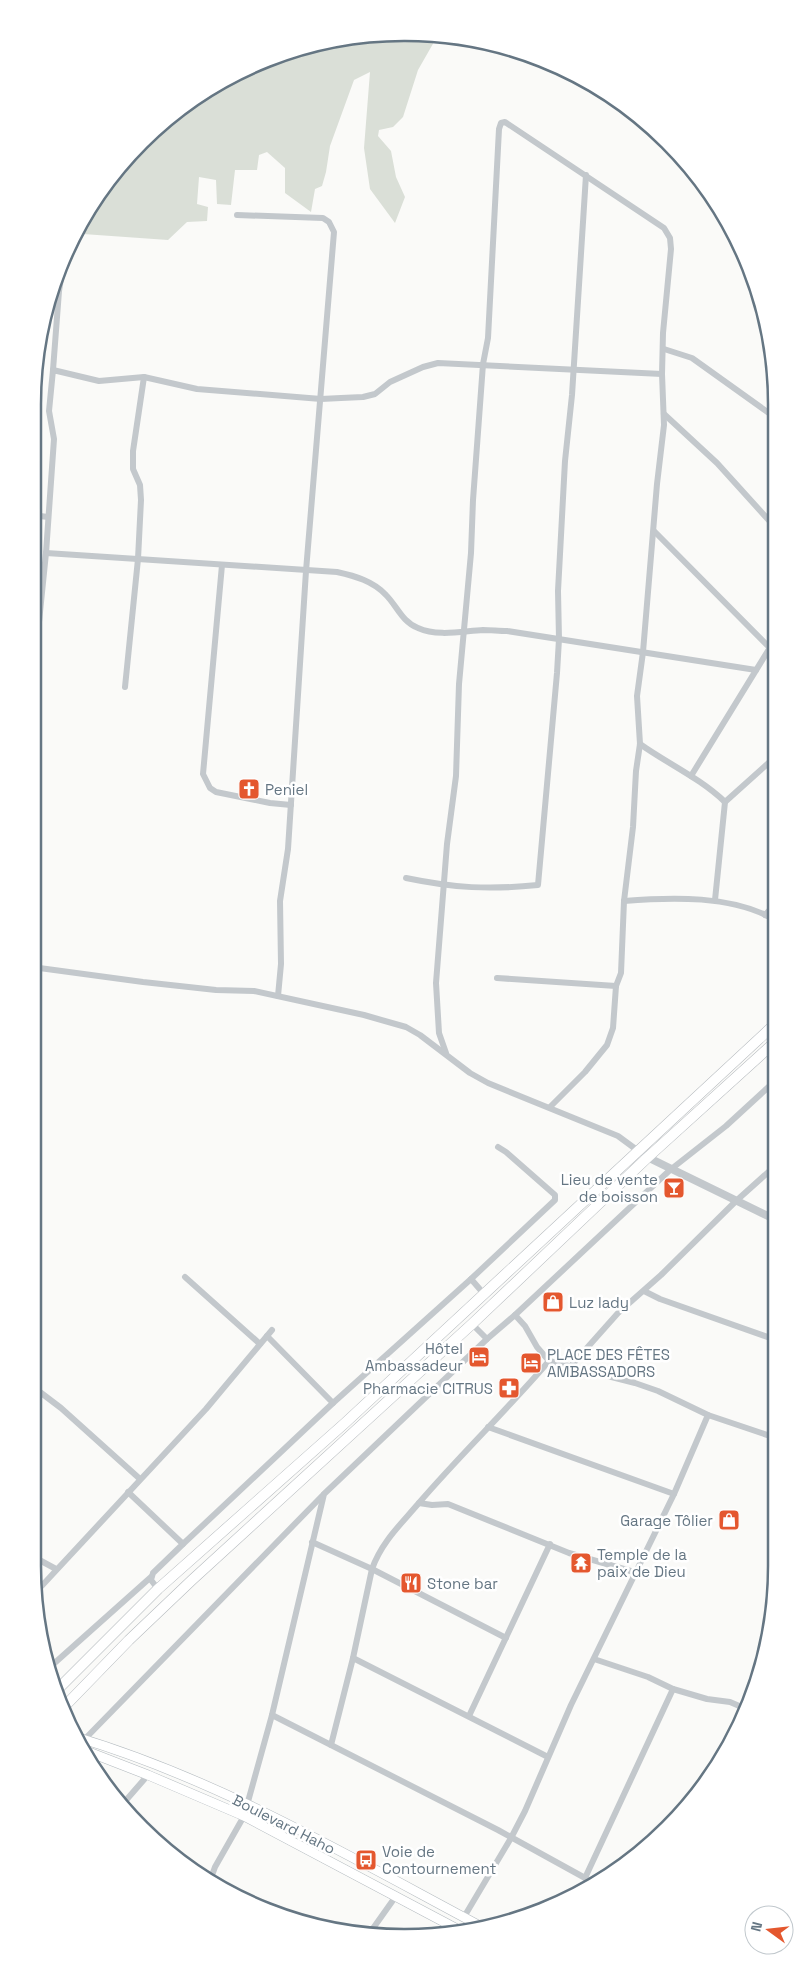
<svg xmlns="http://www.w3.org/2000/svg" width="809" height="1970" font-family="'Space Grotesk',sans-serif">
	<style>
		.green { fill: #dadfd7 }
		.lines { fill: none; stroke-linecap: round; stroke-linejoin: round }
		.secondary-casing { stroke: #b3babf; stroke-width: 10 }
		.primary-casing { stroke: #b5babe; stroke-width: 11 }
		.minor { stroke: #c3c8cc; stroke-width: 6 }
		.tertiary { stroke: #c3c8cc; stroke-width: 8 }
		.secondary { stroke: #fff; stroke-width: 9 }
		.primary { stroke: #fff; stroke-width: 10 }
		.labels { text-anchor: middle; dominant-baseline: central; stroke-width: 5; stroke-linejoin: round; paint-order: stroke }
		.poi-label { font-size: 15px; fill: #657683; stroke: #fff; text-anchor: start }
		.street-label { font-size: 15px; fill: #657683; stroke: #fff }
		.rim { fill: none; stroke: #657683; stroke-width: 2.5 }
	</style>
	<rect width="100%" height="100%" fill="#fafaf8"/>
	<path class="green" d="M 380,33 L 438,35 L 418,70 L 403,117 L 393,127 L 379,130 L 378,136 L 391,151 L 396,177 L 405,197 L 395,223 L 370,189 L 364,148 L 370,72 L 354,80 L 330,146 L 326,172 L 322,186 L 315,189 L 311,212 L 285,193 L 285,168 L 267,152 L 259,155 L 257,170 L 235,170 L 231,205 L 217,204 L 216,180 L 199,177 L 197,204 L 208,207 L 207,221 L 187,222 L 168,240 L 83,234 L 84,216 L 125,159 L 178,110 L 240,71 L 308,45 Z"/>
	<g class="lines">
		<g class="secondary-casing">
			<g id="secondary">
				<path d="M 76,1737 C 220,1780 352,1858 484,1928"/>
				<path d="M 81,1749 L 148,1775 L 244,1816 L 461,1931"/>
			</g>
		</g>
		<g class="primary-casing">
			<g id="primary">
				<path d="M 55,1692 L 158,1589 L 345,1423 L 775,1024"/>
				<path d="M 63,1708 L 129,1640 L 192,1580 L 472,1324 L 647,1158 L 775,1042"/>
			</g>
		</g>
		<g class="minor">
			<path d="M 237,215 L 323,218 L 329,222 L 334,232 L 306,571 L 288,849 L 280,901 L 281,964 L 278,996"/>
			<path d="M 664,349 L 692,358 L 773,416"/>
			<path d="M 53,370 L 59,291 L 64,260"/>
			<path d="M 664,414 L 717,463 L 774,526"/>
			<path d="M 32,515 L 48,517"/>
			<path d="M 654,531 L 774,652"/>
			<path d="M 46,553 L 337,572 C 355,576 373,581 386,595 C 397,606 402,622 418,628 C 438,637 463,631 483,630 C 491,630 499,631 507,631 L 756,670"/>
			<path d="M 222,565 L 203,774 L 210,788 L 216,792 L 270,803 L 291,805"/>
			<path d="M 34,658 L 39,622 L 46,553 L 54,439 L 49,411 L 53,370 L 99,381 L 144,377 L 197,389 L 321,399 L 341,398 L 363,397 L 375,394 L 390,382 L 423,367 L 438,363 L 662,374"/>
			<path d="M 125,687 L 138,559 L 141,500 L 140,485 L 133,469 L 133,451 L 144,377"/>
			<path d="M 640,744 C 668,764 700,778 725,802"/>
			<path d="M 691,776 L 774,641"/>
			<path d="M 406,878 C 454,888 489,890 538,885 L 557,673 L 559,639 L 558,591 L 565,461 L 572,395 L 586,175"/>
			<path d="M 715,900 L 725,802 L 774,758"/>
			<path d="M 624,901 C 671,897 733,895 775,920"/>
			<path d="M 765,915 L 775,904"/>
			<path d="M 32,967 L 143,982 L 216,990 L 254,991 L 364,1015 L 406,1027 L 420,1035 L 470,1073 L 488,1083 L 618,1136 L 637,1150"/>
			<path d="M 497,978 L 616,986"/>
			<path d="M 446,1053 L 439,1033 L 436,983 L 447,844 L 456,776 L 459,684 L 471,553 L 473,500 L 483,364 L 488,338 L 499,129 L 501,123 L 505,122 L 664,228 L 670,238 L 671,249 L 663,333 L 662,374 L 664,425 L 657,484 L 643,652 L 637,696 L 640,744 L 636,771 L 633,827 L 624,901 L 621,973 L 616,986 L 613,1028 L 607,1045 L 585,1072 L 550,1107"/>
			<path d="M 185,1277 L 260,1344"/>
			<path d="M 471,1279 L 484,1294"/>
			<path d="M 644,1291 L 660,1299 L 776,1340"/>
			<path d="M 515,1315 L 670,1170 L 726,1126 L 775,1081"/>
			<path d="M 472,1324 L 487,1339 L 515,1315 L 525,1326 L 537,1347 L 549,1361 L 635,1383 L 658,1391 L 708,1415 L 776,1438"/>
			<path d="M 570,1367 L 618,1313 L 661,1275 L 736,1201 L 775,1166"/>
			<path d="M 32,1386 L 61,1408 L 140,1479"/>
			<path d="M 333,1403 L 471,1279 L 555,1200 L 555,1195 L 506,1152 L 498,1147"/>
			<path d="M 488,1427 L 674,1494"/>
			<path d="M 128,1492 L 183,1544 L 153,1573 L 151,1580 L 158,1589"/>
			<path d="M 419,1503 L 432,1505 L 448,1504 L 569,1553 L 634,1572"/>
			<path d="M 312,1542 L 372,1569 L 506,1638"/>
			<path d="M 183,1544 L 333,1403 L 267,1336"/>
			<path d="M 32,1556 L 56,1569"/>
			<path d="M 37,1591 L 206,1409 L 272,1330"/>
			<path d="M 353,1658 L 548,1757"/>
			<path d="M 594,1659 L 648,1677 L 673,1689 L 707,1699 L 730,1702 L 744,1708"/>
			<path d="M 49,1668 L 151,1577"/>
			<path d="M 272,1715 L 498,1830 L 596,1884"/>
			<path d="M 469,1716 L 550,1544"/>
			<path d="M 79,1745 L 323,1495"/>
			<path d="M 331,1745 L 353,1658 L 372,1569 C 381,1543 400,1525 418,1504 C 460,1455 507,1410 549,1361"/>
			<path d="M 121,1806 L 148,1775"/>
			<path d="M 585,1878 L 673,1689"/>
			<path d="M 210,1881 L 215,1867 L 244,1816 L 272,1715 L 324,1494 L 487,1339"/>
			<path d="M 464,1917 L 511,1838 L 525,1811 L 571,1705 L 674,1494 L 708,1415"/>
			<path d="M 369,1934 L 396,1896"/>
		</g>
		<path class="tertiary" d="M 645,1156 L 776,1220"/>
		<use href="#secondary" class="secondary"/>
		<use href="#primary" class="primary"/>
	</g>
	<defs>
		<g id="church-square" transform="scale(1.125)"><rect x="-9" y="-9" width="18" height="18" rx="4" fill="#e4572e" stroke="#fff"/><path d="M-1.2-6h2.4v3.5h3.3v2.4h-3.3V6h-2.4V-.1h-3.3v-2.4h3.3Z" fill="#fff"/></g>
		<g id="bar-square" transform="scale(1.125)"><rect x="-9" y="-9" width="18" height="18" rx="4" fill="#e4572e" stroke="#fff"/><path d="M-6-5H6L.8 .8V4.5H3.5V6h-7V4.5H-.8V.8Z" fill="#fff"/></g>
		<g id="shop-square" transform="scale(1.125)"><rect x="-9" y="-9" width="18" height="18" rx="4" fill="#e4572e" stroke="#fff"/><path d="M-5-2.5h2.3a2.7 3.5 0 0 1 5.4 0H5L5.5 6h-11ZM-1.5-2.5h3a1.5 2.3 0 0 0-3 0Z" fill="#fff"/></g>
		<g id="hotel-square" transform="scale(1.125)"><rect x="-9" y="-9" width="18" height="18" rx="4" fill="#e4572e" stroke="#fff"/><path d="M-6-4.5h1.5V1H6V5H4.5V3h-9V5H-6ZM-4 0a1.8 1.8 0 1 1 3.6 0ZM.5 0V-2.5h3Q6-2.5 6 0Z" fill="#fff"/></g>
		<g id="pharmacy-square" transform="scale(1.125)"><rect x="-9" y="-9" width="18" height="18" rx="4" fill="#e4572e" stroke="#fff"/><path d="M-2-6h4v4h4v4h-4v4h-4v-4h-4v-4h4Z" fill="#fff"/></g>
		<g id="temple-square" transform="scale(1.125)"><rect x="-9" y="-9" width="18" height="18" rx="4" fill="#e4572e" stroke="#fff"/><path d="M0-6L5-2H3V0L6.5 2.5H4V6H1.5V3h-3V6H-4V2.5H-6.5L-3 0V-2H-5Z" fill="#fff"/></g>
		<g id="restaurant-square" transform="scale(1.125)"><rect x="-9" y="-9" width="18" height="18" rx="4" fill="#e4572e" stroke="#fff"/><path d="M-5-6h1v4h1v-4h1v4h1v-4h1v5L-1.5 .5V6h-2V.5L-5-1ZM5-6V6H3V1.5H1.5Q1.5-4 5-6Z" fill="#fff"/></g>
		<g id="bus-square" transform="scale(1.125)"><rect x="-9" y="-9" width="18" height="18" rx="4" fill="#e4572e" stroke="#fff"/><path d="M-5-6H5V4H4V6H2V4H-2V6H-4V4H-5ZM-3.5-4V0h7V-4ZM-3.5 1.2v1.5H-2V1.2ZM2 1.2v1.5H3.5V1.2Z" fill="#fff"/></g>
	</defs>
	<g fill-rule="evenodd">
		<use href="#church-square" x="249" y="789"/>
		<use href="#bar-square" x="674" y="1188"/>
		<use href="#shop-square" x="553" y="1302"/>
		<use href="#hotel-square" x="479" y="1357"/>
		<use href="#hotel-square" x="531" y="1363"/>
		<use href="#pharmacy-square" x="509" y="1388"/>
		<use href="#shop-square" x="729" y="1520"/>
		<use href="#temple-square" x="581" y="1563"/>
		<use href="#restaurant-square" x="411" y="1583"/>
		<use href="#bus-square" x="366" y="1860"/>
	</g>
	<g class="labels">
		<g class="poi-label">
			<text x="265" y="789">Peniel</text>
			<text x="658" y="1179" text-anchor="end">Lieu de vente<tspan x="658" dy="17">de boisson</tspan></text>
			<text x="569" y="1302">Luz lady</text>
			<text x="463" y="1348" text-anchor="end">Hôtel<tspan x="463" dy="17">Ambassadeur</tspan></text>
			<text x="547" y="1354">PLACE DES FÊTES<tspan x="547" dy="17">AMBASSADORS</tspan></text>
			<text x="493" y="1388" text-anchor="end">Pharmacie CITRUS</text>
			<text x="713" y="1520" text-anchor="end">Garage Tôlier</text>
			<text x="597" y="1554">Temple de la<tspan x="597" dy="17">paix de Dieu</tspan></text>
			<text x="427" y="1583">Stone bar</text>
			<text x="382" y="1851">Voie de<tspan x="382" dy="17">Contournement</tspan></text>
		</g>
		<g class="street-label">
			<text transform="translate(284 1824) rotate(27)">Boulevard Haho</text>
		</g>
	</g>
	<path d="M0 0H809V1970H0ZM404 41H405A363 363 0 0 1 768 404V1566A363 363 0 0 1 405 1929H404A363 363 0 0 1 41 1566V404A363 363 0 0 1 404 41Z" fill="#fff" fill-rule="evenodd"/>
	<path class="rim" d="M404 41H405A363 363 0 0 1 768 404V1566A363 363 0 0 1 405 1929H404A363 363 0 0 1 41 1566V404A363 363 0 0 1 404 41Z"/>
	<g transform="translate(769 1930) rotate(285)"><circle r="24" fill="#ffffff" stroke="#c1c8cd"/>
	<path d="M0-4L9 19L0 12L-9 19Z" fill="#e4572e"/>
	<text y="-8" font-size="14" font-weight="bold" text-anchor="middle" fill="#657683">N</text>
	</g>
</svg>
